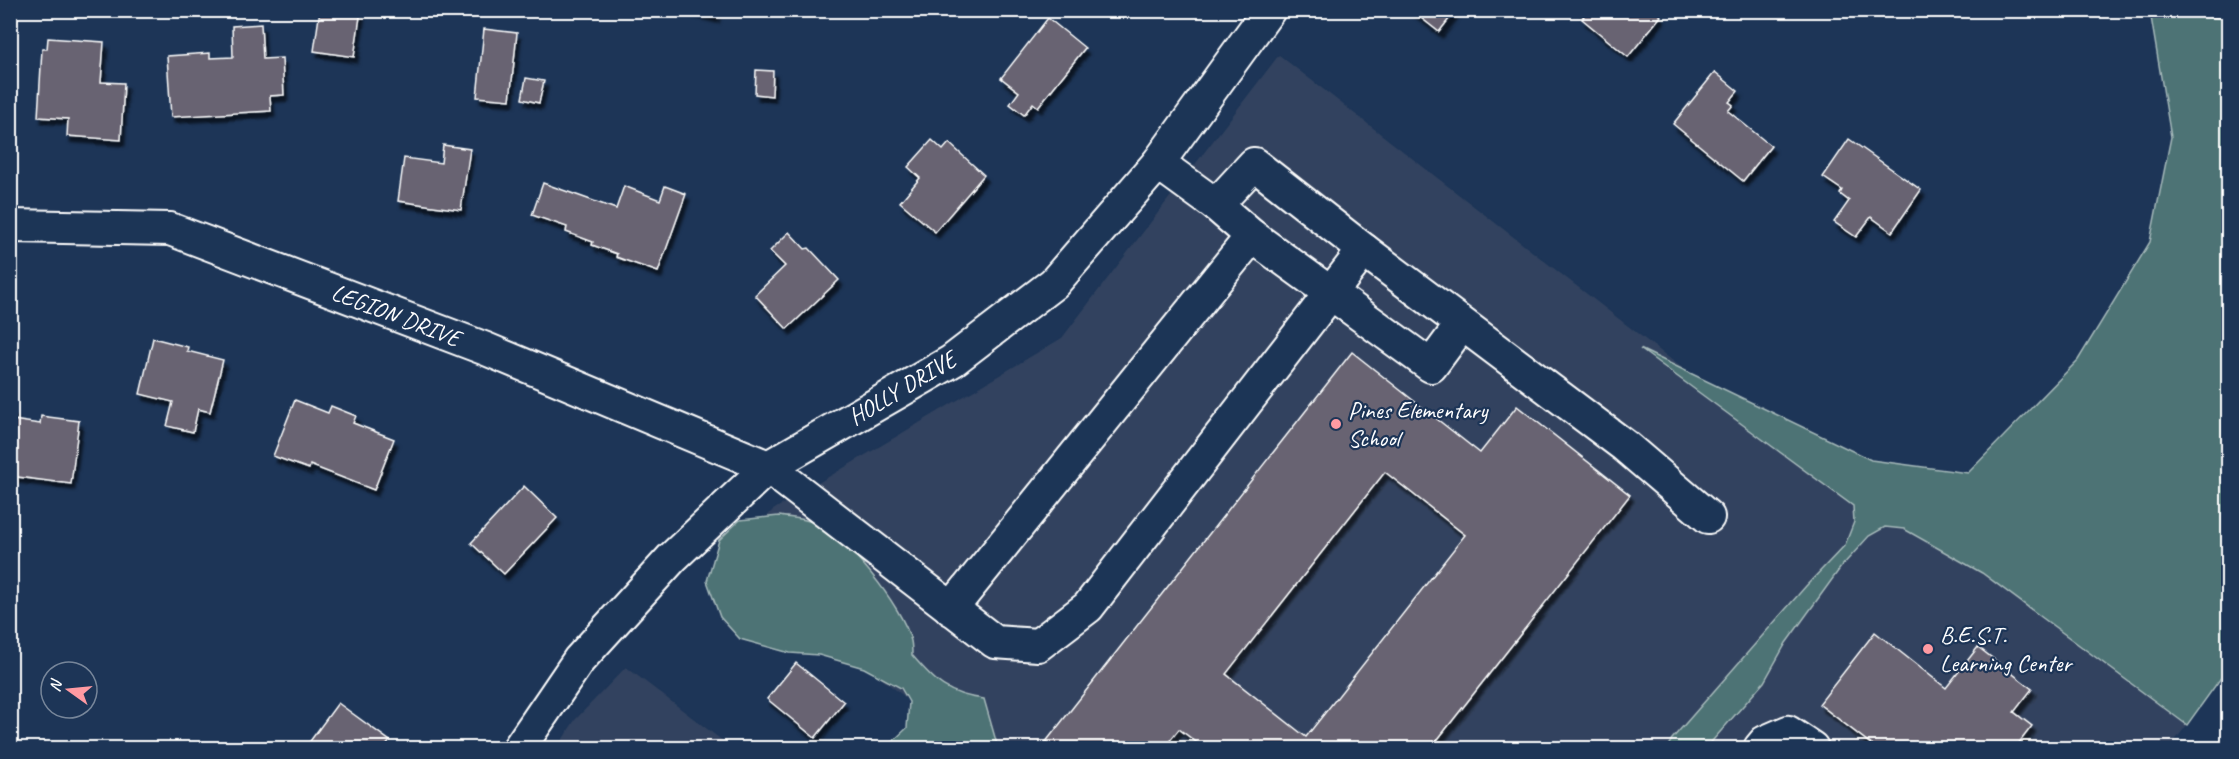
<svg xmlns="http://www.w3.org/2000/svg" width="2239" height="759" font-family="Caveat,sans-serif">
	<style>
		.built { fill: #33435f }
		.green { fill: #4d7375; stroke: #a6b9ba; stroke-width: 1.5 }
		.building { fill: #676472; stroke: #fff; stroke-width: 1.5; fill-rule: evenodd; filter: url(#shadow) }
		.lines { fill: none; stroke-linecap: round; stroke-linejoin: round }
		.minor-casing { stroke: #fff; stroke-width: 36 }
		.minor { stroke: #1d3557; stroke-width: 32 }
		.poi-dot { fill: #ff9aa2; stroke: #1d3557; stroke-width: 2 }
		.labels { text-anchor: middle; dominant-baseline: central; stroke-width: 4.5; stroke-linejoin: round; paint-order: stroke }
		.street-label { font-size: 24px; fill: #fff; stroke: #1d3557 }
		.poi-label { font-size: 24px; fill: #fff; stroke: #1d3557; text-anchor: start }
	</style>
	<defs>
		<filter id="shadow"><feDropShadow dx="3.5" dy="6" stdDeviation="1.5" flood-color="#0009"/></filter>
	</defs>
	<rect width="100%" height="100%" fill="#1d3557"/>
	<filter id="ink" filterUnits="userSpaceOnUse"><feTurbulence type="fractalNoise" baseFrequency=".0167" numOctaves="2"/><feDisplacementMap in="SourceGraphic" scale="12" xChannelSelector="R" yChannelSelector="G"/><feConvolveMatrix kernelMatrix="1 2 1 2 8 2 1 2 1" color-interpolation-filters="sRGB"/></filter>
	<g filter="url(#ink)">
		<g class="built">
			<path d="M 1279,55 L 1874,517 L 1886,502 L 2187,725 L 2169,748 L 971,748 L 727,559 L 773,510 L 1062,338 Z"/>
			<path d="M 626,667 L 732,748 L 557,748 L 575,720 Z"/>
		</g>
		<g class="green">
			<path d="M 2150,11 L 2228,19 L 2228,668 L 2187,725 L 1982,573 L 1904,529 L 1885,527 L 1869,536 L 1841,567 L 1786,643 L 1764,682 L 1706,748 L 1667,748 L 1672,739 L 1806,586 L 1845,545 L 1854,522 L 1853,506 L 1640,349 L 1871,460 L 1968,473 L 2078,360 L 2150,242 L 2171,137 Z"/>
			<path d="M 779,516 C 790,518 802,518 812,522 C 845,534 903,607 911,641 C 912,646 912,651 912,655 C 935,682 948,695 984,699 L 998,748 L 888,748 L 890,744 L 907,728 L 909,702 L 901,688 L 864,668 L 819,655 L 790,653 L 740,639 L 720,617 L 707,581 L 719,540 L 740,520 Z"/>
		</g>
		<g class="building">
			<path d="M 320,10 L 361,10 L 354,57 L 314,51 Z"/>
			<path d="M 687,10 L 717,10 L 715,17 Z"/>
			<path d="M 1411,10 L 1456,10 L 1439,32 Z"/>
			<path d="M 1577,10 L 1655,10 L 1661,16 L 1628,57 L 1582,19 L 1584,17 Z"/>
			<path d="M 1048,18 L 1085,48 L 1038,107 L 1033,103 L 1024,115 L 1010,104 L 1019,92 L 1001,78 Z"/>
			<path d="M 261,24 L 263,59 L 282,58 L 284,95 L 270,96 L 271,111 L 171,117 L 167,56 L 210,53 L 210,58 L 233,57 L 232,26 Z"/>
			<path d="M 484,29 L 517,33 L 510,100 L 477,97 Z"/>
			<path d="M 48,38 L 104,42 L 101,82 L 124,83 L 121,140 L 67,136 L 68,119 L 38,117 L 42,49 L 47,49 Z"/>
			<path d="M 756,70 L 773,71 L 772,96 L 755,94 Z"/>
			<path d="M 1715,72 L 1738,91 L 1729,102 L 1733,105 L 1728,111 L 1771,146 L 1743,181 L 1673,124 Z"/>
			<path d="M 526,78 L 544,81 L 539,103 L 522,99 Z"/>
			<path d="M 1849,139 L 1921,190 L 1892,232 L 1871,217 L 1856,237 L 1834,222 L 1849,201 L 1840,194 L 1842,190 L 1823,177 Z"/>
			<path d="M 932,140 L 943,150 L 949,143 L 984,175 L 935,232 L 900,202 L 920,178 L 908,167 Z"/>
			<path d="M 443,145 L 470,149 L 461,210 L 398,201 L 404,158 L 441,163 Z"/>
			<path d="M 543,183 L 616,209 L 624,186 L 660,200 L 665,186 L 686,194 L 658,272 L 616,257 L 617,254 L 592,245 L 593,242 L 566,232 L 567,227 L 532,215 Z"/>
			<path d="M 789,232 L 805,249 L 809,248 L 839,280 L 787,329 L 755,295 L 785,266 L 770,251 Z"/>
			<path d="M 153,338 L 188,347 L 187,351 L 223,360 L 210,412 L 198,409 L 193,432 L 167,426 L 173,402 L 140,394 Z"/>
			<path d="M 1352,352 L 1480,453 L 1517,406 L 1630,495 L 1431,748 L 1204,748 L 1179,729 L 1164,748 L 1041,748 ZM 1385,472 L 1465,535 L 1306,737 L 1226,674 Z"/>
			<path d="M 295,400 L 328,413 L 331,406 L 356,416 L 353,423 L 394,439 L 374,490 L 310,465 L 309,469 L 273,456 Z"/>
			<path d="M 10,411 L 14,412 L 13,420 L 40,424 L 41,416 L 79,421 L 71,484 L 10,476 Z"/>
			<path d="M 524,486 L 557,518 L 504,574 L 471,543 Z"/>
			<path d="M 1875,632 L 1946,688 L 1978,647 L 2032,689 L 2014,712 L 2032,726 L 2015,748 L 1876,748 L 1819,704 Z"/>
			<path d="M 796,663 L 844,702 L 815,738 L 767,699 Z"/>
			<path d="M 338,703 L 390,741 L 384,748 L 305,748 Z"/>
		</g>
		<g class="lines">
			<g class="minor-casing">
				<g id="minor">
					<path d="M 1158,163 L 1216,205 L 1252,236 L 1431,366 L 1462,324"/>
					<path d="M 1216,205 L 1254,164 L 1364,250"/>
					<path d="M 10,226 L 170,229 L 486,349 L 768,467 L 995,642 L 1038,645 L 1088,607 L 1364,250 L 1625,446 L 1708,517"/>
					<path d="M 951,609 L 1252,236"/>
					<path d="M 519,748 L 579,660 L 672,558 L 768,467 L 952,361 L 1054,283 L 1158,163 L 1269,10"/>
					<path d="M 1760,748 L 1765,742 L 1788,732 L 1812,748"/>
				</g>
			</g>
			<use href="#minor" class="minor"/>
		</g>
	</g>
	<g class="poi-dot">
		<circle cx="1336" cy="424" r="6"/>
		<circle cx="1928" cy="649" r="6"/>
	</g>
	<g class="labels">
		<g class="street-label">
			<text transform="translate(396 315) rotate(21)">LEGION DRIVE</text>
			<text transform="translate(902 388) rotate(-31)">HOLLY DRIVE</text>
		</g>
		<g class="poi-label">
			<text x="1348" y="410">Pines Elementary<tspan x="1348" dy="28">School</tspan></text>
			<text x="1940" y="635">B.E.S.T.<tspan x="1940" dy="28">Learning Center</tspan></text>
		</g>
	</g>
	<rect width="2239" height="759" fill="none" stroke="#1d3557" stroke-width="36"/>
	<rect x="18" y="18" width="2203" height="723" fill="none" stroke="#fff" stroke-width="2" filter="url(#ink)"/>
	<g transform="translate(69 690) rotate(285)"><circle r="28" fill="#1d3557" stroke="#77869a" stroke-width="1.5"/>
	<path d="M0-4.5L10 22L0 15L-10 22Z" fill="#ff9aa2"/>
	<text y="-9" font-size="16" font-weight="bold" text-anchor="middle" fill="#ffffff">N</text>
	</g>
</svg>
